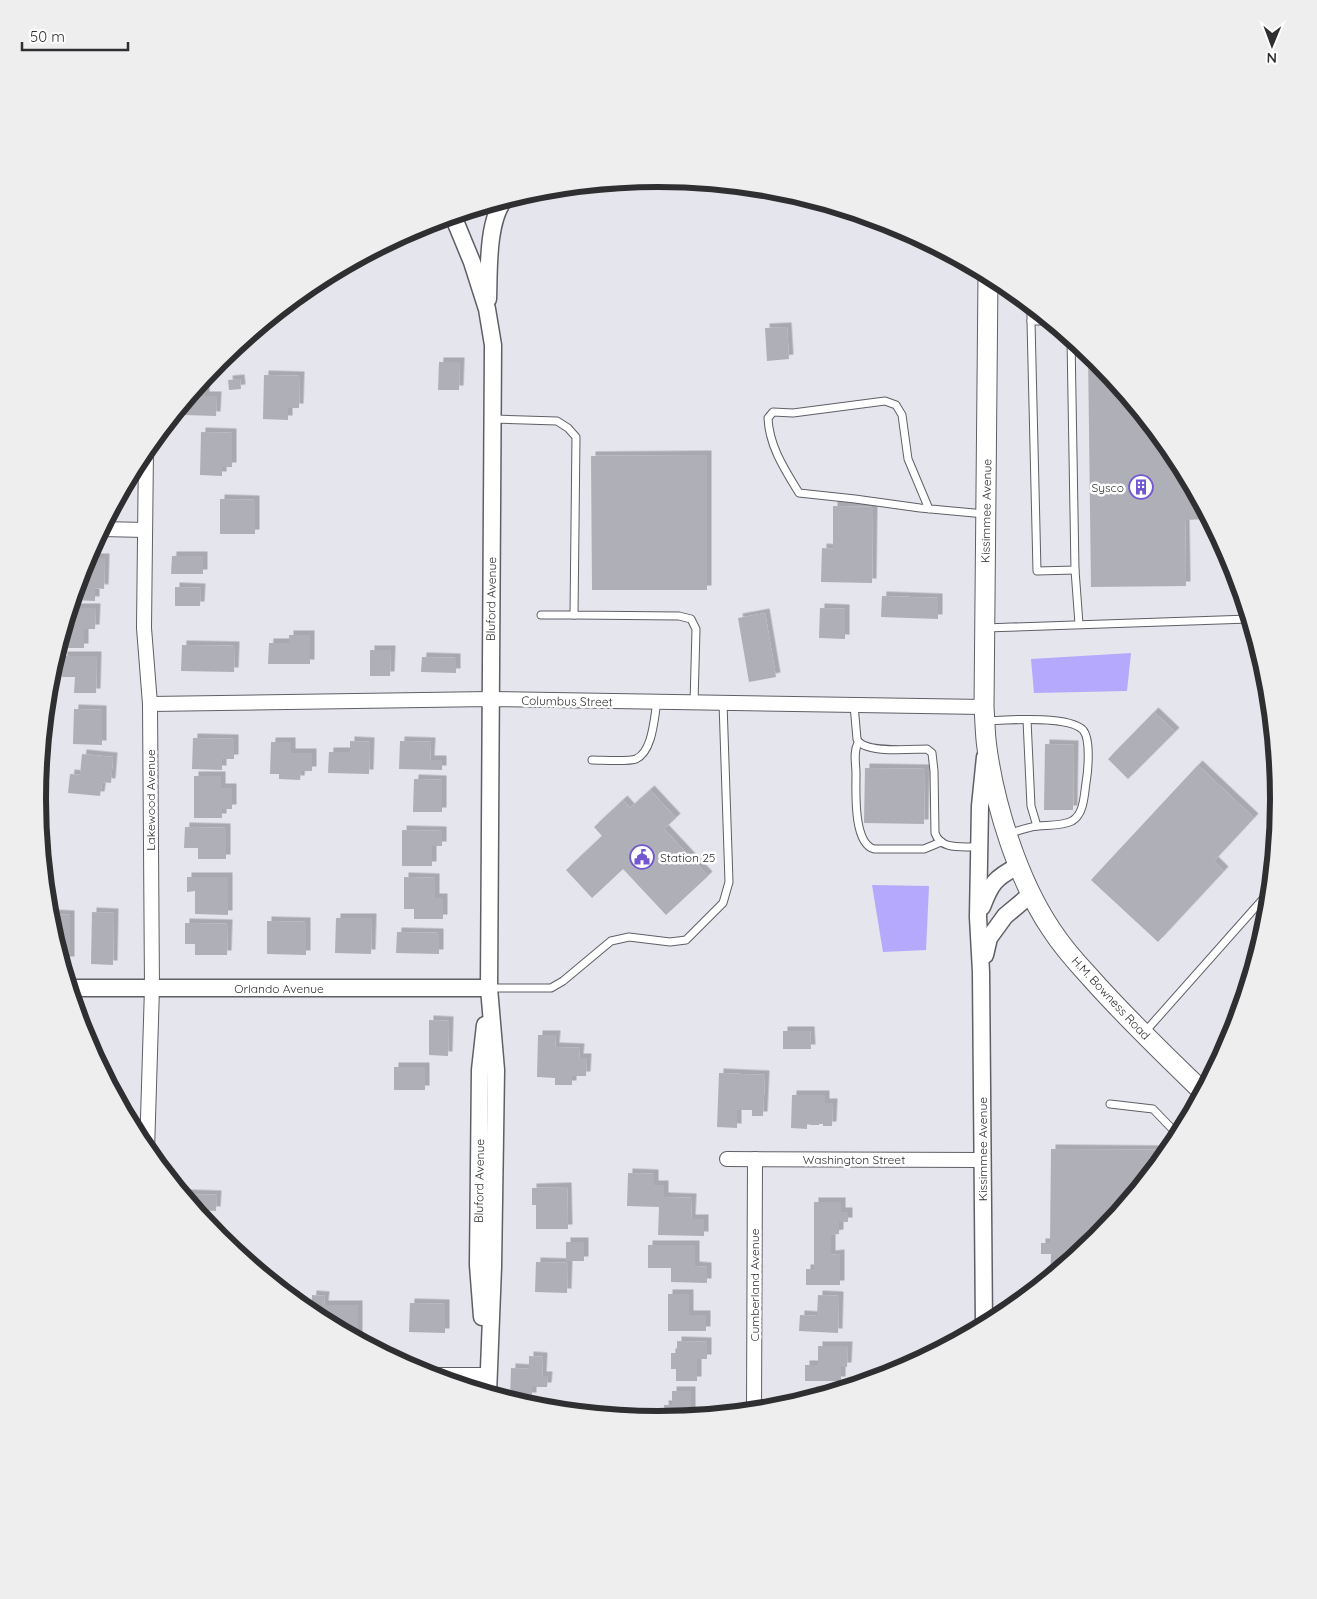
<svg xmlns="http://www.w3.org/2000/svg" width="1317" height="1599" font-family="Quicksand,sans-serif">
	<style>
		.water { fill: #b4a9fc }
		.building { fill: #afafb7; filter: url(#shadow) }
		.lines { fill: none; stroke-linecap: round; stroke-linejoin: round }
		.service-casing { stroke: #5f5f66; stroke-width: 9 }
		.minor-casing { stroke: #5f5f66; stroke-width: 16 }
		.tertiary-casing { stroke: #5f5f66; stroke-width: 19 }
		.secondary-casing { stroke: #5f5f66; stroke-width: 21 }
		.service { stroke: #fff; stroke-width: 7 }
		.minor { stroke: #fff; stroke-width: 14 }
		.tertiary { stroke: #fff; stroke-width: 16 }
		.secondary { stroke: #fff; stroke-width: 19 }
		.labels { text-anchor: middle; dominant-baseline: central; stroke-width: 5; stroke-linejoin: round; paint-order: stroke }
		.poi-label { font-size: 12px; fill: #2f2f32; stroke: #fff; text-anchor: end }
		.street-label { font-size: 12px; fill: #2f2f32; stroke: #fff }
		.rim { fill: none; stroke: #2f2f32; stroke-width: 6 }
	</style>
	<defs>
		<filter id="shadow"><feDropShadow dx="4.5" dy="-4.5" stdDeviation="0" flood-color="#0004"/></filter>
	</defs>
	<rect width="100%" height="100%" fill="#e5e5ed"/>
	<g class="water">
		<path d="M 1131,653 L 1127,691 L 1034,693 L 1031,659 Z"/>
		<path d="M 872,885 L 929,886 L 926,950 L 883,952 Z"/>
	</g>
	<g class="building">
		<path d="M 787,327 L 789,359 L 767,361 L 765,328 Z"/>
		<path d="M 1088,352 L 1098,361 L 1175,455 L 1209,519 L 1185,520 L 1186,586 L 1091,587 Z"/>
		<path d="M 439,362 L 460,362 L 459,390 L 438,390 Z"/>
		<path d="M 264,375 L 300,376 L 299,408 L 288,408 L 288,420 L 263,419 Z"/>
		<path d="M 240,379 L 241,389 L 229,390 L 228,380 Z"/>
		<path d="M 198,386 L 205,386 L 205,396 L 217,396 L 216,416 L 184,415 L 184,403 Z"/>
		<path d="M 201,432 L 232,433 L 232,467 L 222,467 L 222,476 L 200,475 Z"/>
		<path d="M 707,455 L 707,590 L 592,590 L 591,456 Z"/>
		<path d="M 220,499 L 255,500 L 255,534 L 220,534 Z"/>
		<path d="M 833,506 L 873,507 L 872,583 L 821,582 L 822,548 L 833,549 Z"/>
		<path d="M 172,556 L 203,556 L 203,574 L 171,574 Z"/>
		<path d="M 87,558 L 105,558 L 104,589 L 95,588 L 95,601 L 73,600 Z"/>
		<path d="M 175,587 L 201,588 L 200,606 L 175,606 Z"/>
		<path d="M 882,596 L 938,598 L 938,619 L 881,617 Z"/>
		<path d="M 71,608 L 96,608 L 95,629 L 84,629 L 84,648 L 62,648 L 62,637 Z"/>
		<path d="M 820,608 L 845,609 L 845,639 L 819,638 Z"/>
		<path d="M 765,613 L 776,677 L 749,682 L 738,618 Z"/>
		<path d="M 289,635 L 310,635 L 310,664 L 268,664 L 269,643 L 289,643 Z"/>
		<path d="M 182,645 L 235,646 L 234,672 L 181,671 Z"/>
		<path d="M 370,650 L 391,650 L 390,676 L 370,676 Z"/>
		<path d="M 63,656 L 97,656 L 96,693 L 74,693 L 75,677 L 62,677 Z"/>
		<path d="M 422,657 L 456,658 L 456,673 L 421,672 Z"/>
		<path d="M 74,709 L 102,710 L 102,745 L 73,744 Z"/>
		<path d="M 1154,712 L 1175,732 L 1128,779 L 1108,759 Z"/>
		<path d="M 193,738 L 234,739 L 234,759 L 222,759 L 222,770 L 192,769 Z"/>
		<path d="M 350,741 L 370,742 L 369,774 L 328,773 L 329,752 L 350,752 Z"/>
		<path d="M 400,741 L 431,742 L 430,760 L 442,760 L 442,770 L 399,769 Z"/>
		<path d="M 271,742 L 291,742 L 291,753 L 312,753 L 312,771 L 301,771 L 300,780 L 279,779 L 279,774 L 270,774 Z"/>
		<path d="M 1045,744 L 1074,745 L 1073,810 L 1044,810 Z"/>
		<path d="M 82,754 L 113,757 L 111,783 L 102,782 L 100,796 L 68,793 L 70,774 L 80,775 Z"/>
		<path d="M 1198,765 L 1254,818 L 1214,861 L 1224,871 L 1158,942 L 1091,880 Z"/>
		<path d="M 865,768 L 925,769 L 924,824 L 864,823 Z"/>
		<path d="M 194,776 L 221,776 L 221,788 L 232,788 L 232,809 L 222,809 L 222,818 L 194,818 Z"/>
		<path d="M 414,779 L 442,780 L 442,812 L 413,812 Z"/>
		<path d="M 650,790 L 676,818 L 664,829 L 708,876 L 666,915 L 623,869 L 592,898 L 566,870 L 602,836 L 594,827 L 623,800 L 630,808 Z"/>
		<path d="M 185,827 L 226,828 L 226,859 L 198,859 L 198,848 L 184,848 Z"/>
		<path d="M 402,830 L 442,831 L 442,846 L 432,846 L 432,866 L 402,866 Z"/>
		<path d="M 187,877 L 228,877 L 228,915 L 195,914 L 195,891 L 187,892 Z"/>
		<path d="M 404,877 L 435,878 L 435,898 L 443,898 L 443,919 L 414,919 L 414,909 L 404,909 Z"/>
		<path d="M 92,912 L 114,913 L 113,965 L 91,964 Z"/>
		<path d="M 51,914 L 70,915 L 70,961 L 62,961 L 51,925 Z"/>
		<path d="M 336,918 L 372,918 L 371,954 L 335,953 Z"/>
		<path d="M 267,921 L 306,922 L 306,955 L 267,954 Z"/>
		<path d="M 185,923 L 228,924 L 227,955 L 195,955 L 195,944 L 185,944 Z"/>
		<path d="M 397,932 L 439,933 L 439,954 L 396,953 Z"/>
		<path d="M 429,1020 L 449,1021 L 448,1056 L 429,1055 Z"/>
		<path d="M 783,1031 L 810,1031 L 811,1049 L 783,1049 Z"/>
		<path d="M 538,1035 L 556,1035 L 555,1047 L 580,1048 L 579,1058 L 587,1058 L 586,1076 L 572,1076 L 572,1085 L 555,1085 L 555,1078 L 537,1077 Z"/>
		<rect x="394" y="1067" width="31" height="23"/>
		<path d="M 719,1073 L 765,1075 L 763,1116 L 752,1116 L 752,1110 L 737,1110 L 737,1128 L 717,1127 Z"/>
		<path d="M 792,1095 L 825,1095 L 825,1103 L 833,1103 L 832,1126 L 823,1126 L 823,1124 L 819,1124 L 819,1125 L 810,1125 L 810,1123 L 807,1123 L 807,1129 L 791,1128 Z"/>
		<path d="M 1051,1149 L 1168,1150 L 1168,1152 L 1097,1239 L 1050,1277 L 1051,1254 L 1041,1254 L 1041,1243 L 1050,1243 Z"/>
		<path d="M 628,1173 L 654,1174 L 654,1185 L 664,1185 L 664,1197 L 692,1198 L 691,1219 L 704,1219 L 704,1236 L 658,1235 L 659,1207 L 627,1206 Z"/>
		<path d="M 567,1187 L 568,1229 L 536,1229 L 536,1205 L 532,1205 L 532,1188 Z"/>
		<path d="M 185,1194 L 217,1195 L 216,1211 L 196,1210 L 185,1197 Z"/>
		<path d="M 814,1202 L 841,1202 L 841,1212 L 848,1212 L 848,1222 L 839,1222 L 839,1234 L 831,1235 L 831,1255 L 840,1254 L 840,1285 L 806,1285 L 806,1269 L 814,1269 Z"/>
		<rect x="566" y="1242" width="18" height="19"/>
		<path d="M 648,1245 L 695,1245 L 695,1266 L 707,1267 L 707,1283 L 671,1282 L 671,1268 L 648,1268 Z"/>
		<path d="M 536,1262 L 568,1263 L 567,1293 L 535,1292 Z"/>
		<path d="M 668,1294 L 689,1294 L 689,1315 L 706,1315 L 706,1331 L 668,1331 Z"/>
		<path d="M 312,1295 L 325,1296 L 324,1305 L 358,1305 L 358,1339 L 311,1314 Z"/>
		<path d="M 818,1295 L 839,1296 L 838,1333 L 799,1331 L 800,1315 L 817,1316 Z"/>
		<path d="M 410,1303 L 445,1304 L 445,1333 L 409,1332 Z"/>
		<path d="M 677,1341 L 707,1342 L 707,1359 L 697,1359 L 697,1381 L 676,1381 L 676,1369 L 671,1369 L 671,1353 L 677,1353 Z"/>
		<path d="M 818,1346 L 848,1346 L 847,1367 L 841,1367 L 841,1381 L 805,1381 L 805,1365 L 818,1365 Z"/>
		<path d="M 529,1356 L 543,1357 L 542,1376 L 548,1376 L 547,1387 L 532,1387 L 532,1397 L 510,1397 L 511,1368 L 529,1369 Z"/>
		<path d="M 838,1390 L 838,1391 L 812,1399 L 812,1391 Z"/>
		<path d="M 672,1391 L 691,1391 L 691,1417 L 671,1419 L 671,1415 L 665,1415 L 664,1405 L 672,1405 Z"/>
	</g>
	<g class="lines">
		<g class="service-casing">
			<g id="service">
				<path d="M 1031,305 L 1031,321"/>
				<path d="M 1049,321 L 1031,321 L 1037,571 L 1075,570"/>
				<path d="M 1071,339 L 1075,570 L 1079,624"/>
				<path d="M 493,419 L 557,421 L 568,428 L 576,437 L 574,615 L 679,616 L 691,619 L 696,629 L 694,703"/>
				<path d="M 929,509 L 908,459 L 902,415 L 896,405 L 885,401 L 793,413 L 773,412 L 768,418 C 769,446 785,470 799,493 L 855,499 L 920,508 L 985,514"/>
				<path d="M 541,615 L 574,615"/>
				<path d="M 985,628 L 1249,619"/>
				<path d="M 854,705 L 857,739 C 863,754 912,749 927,749 L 932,753 L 934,771 L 935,833 C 941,851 964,846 979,847"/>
				<path d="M 1027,720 L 1031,806 L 1037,826"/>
				<path d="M 985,721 C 1006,720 1069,715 1083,730 C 1091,739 1088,771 1086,783 C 1084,796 1084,814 1072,821 C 1062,826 1048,825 1038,826 C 1027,827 1018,831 1008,834"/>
				<path d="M 858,743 C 853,752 856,764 856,774 C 856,791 853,843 874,849 L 924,849 L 941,842"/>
				<path d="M 592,760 C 602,760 628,762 636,759 C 653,751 654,718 657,702"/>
				<path d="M 490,988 L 551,988 L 563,981 L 611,941 L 629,937 L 670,942 L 686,940 L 723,903 L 729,882 L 723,703"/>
				<path d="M 1144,1033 L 1270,891"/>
				<path d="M 1110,1104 L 1153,1109 L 1179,1136"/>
			</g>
		</g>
		<g class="minor-casing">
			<g id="minor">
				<path d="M 146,450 L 144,628 L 150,704 L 152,988 L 147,1151"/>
				<path d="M 102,529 L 145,530"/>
				<path d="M 150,704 L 490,699 L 984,707"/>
				<path d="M 727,1159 L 981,1160"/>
				<path d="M 428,1375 L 488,1375"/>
				<path d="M 754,1411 L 755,1159"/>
			</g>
		</g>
		<g class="tertiary-casing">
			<g id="tertiary">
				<path d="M 453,216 L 472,262 L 487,309 L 493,345 L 489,988 L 496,1070 L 493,1267 L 488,1394"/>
				<path d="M 488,299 C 489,271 487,222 504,200"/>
				<path d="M 982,907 C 991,883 995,878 1018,866"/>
				<path d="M 985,955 L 989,938 L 1005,916 L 1030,895"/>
				<path d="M 70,988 L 489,988"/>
				<path d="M 482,1317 L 478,1265 L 480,1070 L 485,1025"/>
				<path d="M 984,1327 L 981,972 L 978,917 L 980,806 L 985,757"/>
			</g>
		</g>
		<g class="secondary-casing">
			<path id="secondary" d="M 988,275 L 984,707 C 985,720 985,735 987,748 C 995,806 1018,880 1051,929 C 1062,946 1075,961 1089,976 C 1125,1017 1164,1054 1203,1092"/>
		</g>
		<use href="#service" class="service"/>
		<use href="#minor" class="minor"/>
		<use href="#tertiary" class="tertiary"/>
		<use href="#secondary" class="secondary"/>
	</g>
	<defs>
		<g id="building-ring" transform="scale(1.25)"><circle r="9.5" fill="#fff" stroke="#7357d1" stroke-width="1.5"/><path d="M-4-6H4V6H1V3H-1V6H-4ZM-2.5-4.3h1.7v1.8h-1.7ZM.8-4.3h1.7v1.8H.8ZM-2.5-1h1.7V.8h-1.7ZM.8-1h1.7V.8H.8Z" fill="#7357d1"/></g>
		<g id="civic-ring" transform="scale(1.25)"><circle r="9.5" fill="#fff" stroke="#7357d1" stroke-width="1.5"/><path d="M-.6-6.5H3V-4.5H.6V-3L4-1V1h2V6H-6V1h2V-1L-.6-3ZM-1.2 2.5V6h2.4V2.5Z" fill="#7357d1"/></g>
	</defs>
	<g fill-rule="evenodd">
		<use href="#building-ring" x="1141" y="487"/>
		<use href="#civic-ring" x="642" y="857"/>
	</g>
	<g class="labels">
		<g class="poi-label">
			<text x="1124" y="487">Sysco</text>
			<text x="660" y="857" text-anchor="start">Station 25</text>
		</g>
		<g class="street-label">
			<text transform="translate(986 511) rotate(-89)">Kissimmee Avenue</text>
			<text transform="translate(491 599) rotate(-89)">Bluford Avenue</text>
			<text transform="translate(567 701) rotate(1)">Columbus Street</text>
			<text transform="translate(150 800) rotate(-90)">Lakewood Avenue</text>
			<text x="279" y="988">Orlando Avenue</text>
			<text transform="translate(1111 998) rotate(47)">H.M. Bowness Road</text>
			<text transform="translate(982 1149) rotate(-90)">Kissimmee Avenue</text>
			<text x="854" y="1159">Washington Street</text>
			<text transform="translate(479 1181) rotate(-89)">Bluford Avenue</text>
			<text transform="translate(754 1285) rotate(-90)">Cumberland Avenue</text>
		</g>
	</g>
	<path d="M0 0H1317V1599H0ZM46 799a612 612 0 1 1 1224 0a612 612 0 1 1-1224 0Z" fill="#eeeeef" fill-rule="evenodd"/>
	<path class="rim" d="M46 799a612 612 0 1 1 1224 0a612 612 0 1 1-1224 0Z"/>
	<g transform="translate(1272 45) rotate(181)" stroke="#ffffff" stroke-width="4" paint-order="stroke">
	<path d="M0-4L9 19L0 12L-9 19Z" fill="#2f2f32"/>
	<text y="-8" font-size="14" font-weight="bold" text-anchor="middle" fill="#2f2f32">N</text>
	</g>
	<path d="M22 42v8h106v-8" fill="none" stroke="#2f2f32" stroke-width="2.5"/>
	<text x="30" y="42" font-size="15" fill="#2f2f32" stroke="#ffffff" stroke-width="4" paint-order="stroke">50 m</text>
</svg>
